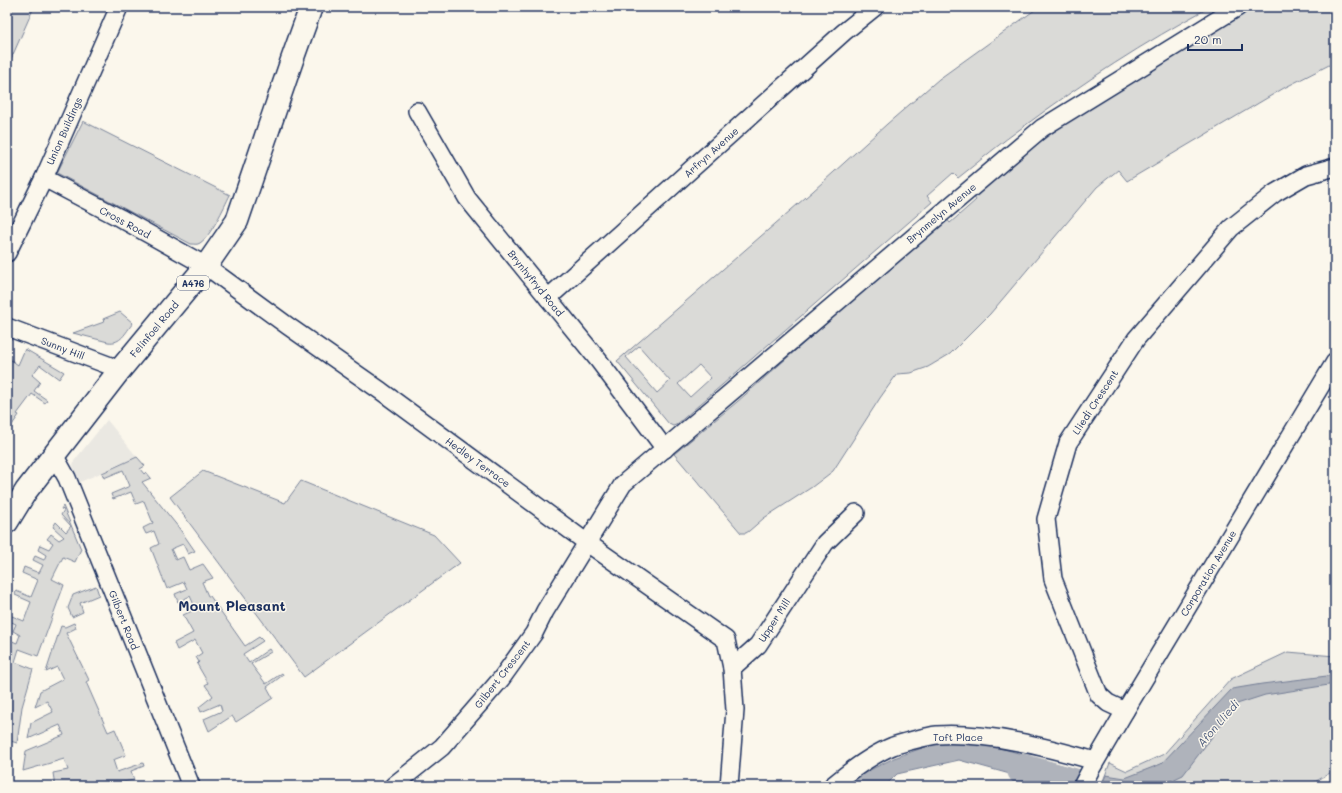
<svg xmlns="http://www.w3.org/2000/svg" width="1342" height="793" font-family="Mali,sans-serif">
	<style>
		.built { fill: #eae8e2 }
		.green { fill: #dadad7; stroke: #7a849a; fill-rule: evenodd }
		.water { fill: #afb3bb; stroke: #747e96 }
		.lines { fill: none; stroke-linecap: round; stroke-linejoin: round }
		.river { stroke: #afb3bb; stroke-width: 32 }
		.street-casing { stroke: #1b2f5e; stroke-width: 20 }
		.primary-casing { stroke: #1b2f5e; stroke-width: 25 }
		.street { stroke: #fbf7ec; stroke-width: 17 }
		.primary { stroke: #fbf7ec; stroke-width: 22 }
		.labels { text-anchor: middle; dominant-baseline: central; stroke-width: 3; stroke-linejoin: round; paint-order: stroke }
		.shield { fill: #fbf7ec; stroke: #5e6b89; stroke-width: 1 }
		.shield-label { font-size: 9px; font-weight: bold; fill: #1b2f5e }
		.street-label { font-size: 10px; fill: #1b2f5e; stroke: #fbf7ec }
		.water-label { font-size: 11px; font-style: italic; fill: #47577a; stroke: #fbf7ec }
		.district-label { font-size: 14px; font-weight: bold; fill: #1b2f5e; stroke: #fbf7ec }
	</style>
	<rect width="100%" height="100%" fill="#fbf7ec"/>
	<filter id="ink" filterUnits="userSpaceOnUse"><feTurbulence type="fractalNoise" baseFrequency=".025" numOctaves="2"/><feDisplacementMap in="SourceGraphic" scale="8" xChannelSelector="R" yChannelSelector="G"/><feConvolveMatrix kernelMatrix="1 2 1 2 8 2 1 2 1" color-interpolation-filters="sRGB"/></filter>
	<g filter="url(#ink)">
		<path class="built" d="M 107,420 L 137,457 L 80,482 L 73,466 L 74,461 Z"/>
		<g class="green">
			<path d="M 7,7 L 34,7 L 7,68 Z"/>
			<path d="M 1039,7 L 1210,7 C 1145,42 1082,83 1023,127 C 1000,143 980,161 958,178 L 953,173 L 927,196 L 932,202 L 676,425 L 673,426 L 669,424 L 617,361 L 813,191 L 887,124 L 939,79 ZM 639,346 L 670,381 L 657,393 L 626,357 ZM 699,365 L 711,378 L 690,397 L 678,384 Z"/>
			<path d="M 1256,7 L 1335,7 L 1335,62 L 1284,88 L 1127,181 L 1118,170 L 1097,187 L 990,314 L 950,354 L 928,367 L 911,373 L 897,374 L 880,398 L 833,471 L 812,487 L 764,518 L 749,531 L 746,533 L 741,533 L 674,454 L 737,402 L 946,218 L 950,223 L 976,200 L 972,194 L 1033,147 L 1079,114 L 1197,40 Z"/>
			<path d="M 83,121 L 230,195 C 224,207 211,236 200,243 C 197,245 195,244 191,244 L 57,173 Z"/>
			<path d="M 120,312 L 133,323 C 125,333 121,344 108,342 L 73,333 L 104,322 L 103,319 Z"/>
			<path d="M 25,349 L 64,372 L 59,379 L 40,365 L 32,375 L 40,382 L 34,391 L 47,400 L 45,403 L 32,394 L 17,414 L 19,415 L 12,425 L 9,423 L 7,425 L 7,357 L 18,365 Z"/>
			<path d="M 137,457 L 145,466 L 140,469 L 144,474 L 146,472 L 151,478 L 142,482 L 179,528 L 195,551 L 188,554 L 183,544 L 171,549 L 176,560 L 183,557 L 189,570 L 203,564 L 213,578 L 202,582 L 208,596 L 210,596 L 245,646 L 259,637 L 263,641 L 243,654 L 249,663 L 269,649 L 271,652 L 251,664 L 266,684 L 282,673 L 283,675 L 267,687 L 273,698 L 236,722 L 232,716 L 209,731 L 204,719 L 222,711 L 220,704 L 201,712 L 199,707 L 213,696 L 205,685 L 208,683 L 197,664 L 199,662 L 196,657 L 202,653 L 195,640 L 177,650 L 174,643 L 193,633 L 183,615 L 196,609 L 190,596 L 178,602 L 175,594 L 187,589 L 184,582 L 167,589 L 151,548 L 159,544 L 154,531 L 146,534 L 143,528 L 153,523 L 144,501 L 136,504 L 131,492 L 113,499 L 111,494 L 130,486 L 123,470 L 104,478 L 102,473 Z"/>
			<path d="M 203,471 L 285,503 L 301,481 L 434,535 L 460,563 L 304,677 L 170,497 Z"/>
			<path d="M 63,506 L 81,549 L 75,562 L 63,557 L 52,579 L 64,585 L 38,656 L 19,649 L 15,662 L 33,669 L 22,707 L 17,743 L 7,740 L 7,671 L 10,661 L 8,660 L 12,647 L 7,645 L 7,639 L 17,643 L 20,635 L 13,631 L 16,624 L 7,620 L 7,614 L 24,621 L 31,602 L 15,595 L 16,591 L 31,597 L 38,580 L 22,573 L 24,567 L 39,573 L 43,565 L 33,560 L 35,556 L 44,560 L 46,555 L 38,550 L 40,545 L 49,549 L 53,543 L 47,539 L 51,534 L 59,540 L 64,537 L 53,527 L 56,522 L 66,532 L 71,526 L 61,515 L 64,510 L 61,509 Z"/>
			<path d="M 96,586 L 99,595 L 80,603 L 83,612 L 72,617 L 68,608 L 73,595 Z"/>
			<path d="M 74,623 L 76,628 L 66,633 L 89,680 L 86,682 L 108,732 L 115,729 L 126,755 L 113,760 L 117,772 L 143,763 L 144,766 L 131,771 L 134,780 L 99,786 L 55,786 L 53,773 L 68,770 L 64,759 L 23,771 L 26,751 L 64,735 L 60,725 L 28,739 L 31,723 L 53,712 L 47,701 L 35,707 L 40,691 L 63,679 L 57,667 L 46,672 L 61,626 L 65,627 Z"/>
			<path d="M 1288,652 L 1335,656 L 1335,770 L 1308,786 L 1101,786 L 1110,763 L 1127,771 L 1164,754 L 1231,679 Z"/>
		</g>
		<g class="water">
			<path d="M 1335,675 L 1335,684 L 1265,695 L 1237,704 L 1183,775 L 1160,786 L 1101,786 L 1106,775 L 1125,778 L 1161,764 L 1232,689 L 1262,684 Z"/>
			<path d="M 975,741 L 1072,768 L 1063,786 L 1050,786 L 1028,779 L 959,760 L 897,774 L 885,786 L 848,786 L 862,774 L 894,758 L 939,742 Z"/>
		</g>
		<g class="lines">
			<path class="river" d="M 1023,770 L 1080,786"/>
			<g class="street-casing">
				<g id="street">
					<path d="M 417,111 L 467,198 L 599,361 L 665,449"/>
					<path d="M 44,178 L 120,218 L 206,266 L 288,326 L 381,391 L 586,542 L 726,640 L 732,668"/>
					<path d="M 7,253 L 44,178 L 119,7"/>
					<path d="M 548,298 L 844,32 L 875,7"/>
					<path d="M 7,327 L 108,365 L 119,371"/>
					<path d="M 54,455 L 67,478 L 191,786"/>
					<path d="M 1125,711 L 1108,703 L 1099,695 L 1053,579 L 1046,519 L 1068,443 L 1136,339 L 1231,228 L 1275,193 L 1306,175 L 1335,167"/>
					<path d="M 393,786 L 442,747 L 501,679 L 534,633 L 545,611 L 623,484 L 1042,128 L 1238,7"/>
					<path d="M 729,786 L 735,710 L 732,668 L 758,645 L 825,543 L 856,513"/>
					<path d="M 832,786 C 850,771 871,755 893,746 C 901,743 928,736 937,735 C 988,732 1046,747 1095,761"/>
					<path d="M 1082,786 L 1091,769 L 1125,711 L 1335,362"/>
				</g>
			</g>
			<g class="primary-casing">
				<path id="primary" d="M 7,522 L 26,491 L 119,371 L 206,266 L 237,221 L 292,60 L 311,7"/>
			</g>
			<use href="#street" class="street"/>
			<use href="#primary" class="primary"/>
		</g>
	</g>
	<g class="labels">
		<rect class="shield" x="177" y="276" width="32" height="14" rx="3"/>
		<g class="shield-label">
			<text x="193" y="283">A476</text>
		</g>
		<g class="street-label">
			<text transform="translate(64 131) rotate(-66)">Union Buildings</text>
			<text transform="translate(711 152) rotate(-42)">Arfryn Avenue</text>
			<text transform="translate(941 213) rotate(-40)">Brynmelyn Avenue</text>
			<text transform="translate(125 222) rotate(28)">Cross Road</text>
			<text transform="translate(536 283) rotate(51)">Brynhyfryd Road</text>
			<text transform="translate(154 329) rotate(-50)">Felinfoel Road</text>
			<text transform="translate(63 348) rotate(21)">Sunny Hill</text>
			<text transform="translate(1095 402) rotate(-57)">Lliedi Crescent</text>
			<text transform="translate(478 462) rotate(36)">Hedley Terrace</text>
			<text transform="translate(1208 573) rotate(-59)">Corporation Avenue</text>
			<text transform="translate(124 620) rotate(68)">Gilbert Road</text>
			<text transform="translate(774 620) rotate(-57)">Upper Mill</text>
			<text transform="translate(502 674) rotate(-52)">Gilbert Crescent</text>
			<text x="958" y="737">Toft Place</text>
		</g>
		<g class="water-label">
			<text transform="translate(1218 723) rotate(-49)">Afon Lliedi</text>
		</g>
		<g class="district-label">
			<text x="232" y="605">Mount Pleasant</text>
		</g>
	</g>
	<rect width="1342" height="793" fill="none" stroke="#fbf7ec" stroke-width="24"/>
	<rect x="12" y="12" width="1318" height="769" fill="none" stroke="#1b2f5e" stroke-width="1.5" filter="url(#ink)"/>
	<path d="M1188 44v6h54v-6" fill="none" stroke="#1b2f5e" stroke-width="2"/>
	<text x="1194" y="44" font-size="12" fill="#1b2f5e" stroke="#fbf7ec" stroke-width="3" paint-order="stroke">20 m</text>
</svg>
